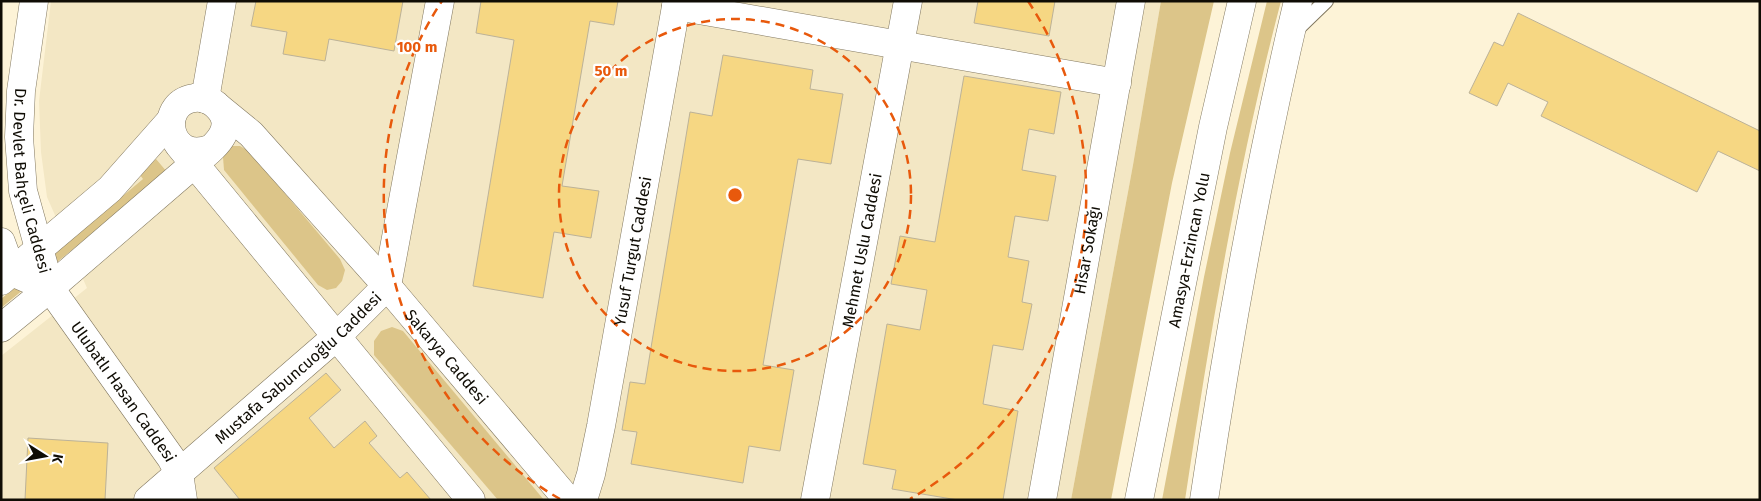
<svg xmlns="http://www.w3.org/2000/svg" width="1761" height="501" font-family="'Fira Sans',sans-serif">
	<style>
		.built { fill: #f3e7c4 }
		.green { fill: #dcc589 }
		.building { fill: #f6d783; stroke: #bcb298 }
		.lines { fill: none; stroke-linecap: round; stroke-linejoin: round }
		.lane-casing { stroke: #827860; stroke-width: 16 }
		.street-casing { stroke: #827860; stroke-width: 29 }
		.secondary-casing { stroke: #827860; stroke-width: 29 }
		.highway-casing { stroke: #827860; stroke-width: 29 }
		.lane { stroke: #fff; stroke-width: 14 }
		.street { stroke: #fff; stroke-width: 28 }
		.secondary { stroke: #fff; stroke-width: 28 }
		.highway { stroke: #fff; stroke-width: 28 }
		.ring { fill: none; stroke: #e8590c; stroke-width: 2.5; stroke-dasharray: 9 6 }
		.labels { text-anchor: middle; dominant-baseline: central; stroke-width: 4.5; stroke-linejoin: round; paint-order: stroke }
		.street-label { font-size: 16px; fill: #0f0c04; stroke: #fff }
		.centre { fill: #e8590c; stroke: #fff; stroke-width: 2.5 }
		.ring-label { font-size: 15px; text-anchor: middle; font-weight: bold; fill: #e8590c; stroke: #fff; stroke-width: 4.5; stroke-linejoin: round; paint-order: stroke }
	</style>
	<rect width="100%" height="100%" fill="#fdf3d7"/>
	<path class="built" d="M 51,1 L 1161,1 L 1133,165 L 1071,500 L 1,500 L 1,356 L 87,288 L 47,197 L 41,152 L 39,101 Z"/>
	<g class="green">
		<path d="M 1161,1 L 1214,1 L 1172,183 L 1111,500 L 1071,500 L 1133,165 Z"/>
		<path d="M 1267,1 L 1281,1 C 1238,165 1210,333 1185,500 L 1162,500 L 1204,277 L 1230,153 Z"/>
		<path d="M 230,146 L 240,146 L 250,152 L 340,259 L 345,270 L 342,281 L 336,288 L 327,290 L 318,285 L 224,170 L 223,157 Z"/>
		<path d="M 156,159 L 167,172 L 1,308 L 1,299 L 143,179 L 140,175 Z"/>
		<path d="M 392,327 L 403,331 L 544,500 L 498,500 L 374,355 L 374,341 L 381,331 Z"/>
	</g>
	<g class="building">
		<path d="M 256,1 L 403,1 L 394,51 L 329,39 L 325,61 L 283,54 L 287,32 L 251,26 Z"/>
		<path d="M 481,1 L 618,1 L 614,25 L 590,21 L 562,186 L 599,191 L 591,238 L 554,232 L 543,298 L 473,286 L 514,40 L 476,33 Z"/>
		<path d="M 978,1 L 1055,1 L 1049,36 L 974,23 Z"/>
		<path d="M 1518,13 L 1760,131 L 1760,171 L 1718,151 L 1697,192 L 1541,116 L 1548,102 L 1508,83 L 1497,106 L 1469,93 L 1494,42 L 1503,46 Z"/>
		<path d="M 723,55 L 813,70 L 810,89 L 843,94 L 831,164 L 798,159 L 763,365 L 794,370 L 780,451 L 749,446 L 743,483 L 631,464 L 637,432 L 622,430 L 630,382 L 645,384 L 690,112 L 712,116 Z"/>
		<path d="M 964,76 L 1061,92 L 1054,134 L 1029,129 L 1022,170 L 1056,176 L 1048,221 L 1015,216 L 1008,257 L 1029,261 L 1022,302 L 1032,304 L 1023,350 L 993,345 L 983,404 L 1018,411 L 1003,500 L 958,500 L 892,489 L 896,470 L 863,464 L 887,324 L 920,330 L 927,290 L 891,284 L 900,236 L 935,242 Z"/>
		<path d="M 326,373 L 341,390 L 309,418 L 334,448 L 365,421 L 377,436 L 369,443 L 400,478 L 407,472 L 431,500 L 240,500 L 214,468 Z"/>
		<path d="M 28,438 L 108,443 L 105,500 L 25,500 Z"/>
	</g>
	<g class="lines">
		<g class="lane-casing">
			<path id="lane" d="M 1296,30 L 1326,1"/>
		</g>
		<g class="street-casing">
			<path id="street" d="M 676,6 L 1117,83"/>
		</g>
		<g class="secondary-casing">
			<g id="secondary">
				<path id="s1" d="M 34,1 L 21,91 L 19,137 L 23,191 L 50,288 L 171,458 L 179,473 L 183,500"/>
				<path d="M 205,99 L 222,1"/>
				<path id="s2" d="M 218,107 L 251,134 L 387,286 L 568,500"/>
				<path d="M 179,145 L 471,500"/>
				<path d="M 1,242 L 12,272 L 28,279"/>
				<path d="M 1,281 L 110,189 L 171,120"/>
				<path d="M 1,328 L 50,288 L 194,164 C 211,149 241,129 216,105 C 210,100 202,97 194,98 C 155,104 169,167 212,148"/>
				<path id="s3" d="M 148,500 L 337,336 L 387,286 L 440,1"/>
				<path id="s4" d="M 583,500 L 591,474 L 601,426 L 677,1"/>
				<path id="s5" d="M 815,500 L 908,1"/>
				<path id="s6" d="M 1042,500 L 1131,1"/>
			</g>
		</g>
		<g class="highway-casing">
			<g id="highway">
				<path id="s7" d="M 1139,500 L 1213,127 L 1242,1"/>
				<path d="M 1204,500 C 1229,333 1259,166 1298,1"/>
			</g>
		</g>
		<use href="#lane" class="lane"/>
		<use href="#street" class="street"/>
		<use href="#secondary" class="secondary"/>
		<use href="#highway" class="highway"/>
	</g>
	<g class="ring">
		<circle cx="735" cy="195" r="176"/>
		<path d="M560 499A351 351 0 0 1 442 1M1028 1A351 351 0 0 1 910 499"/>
	</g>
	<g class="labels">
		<g class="street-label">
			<text stroke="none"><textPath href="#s1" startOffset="182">Dr. Devlet Bahçeli Caddesi</textPath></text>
			<text stroke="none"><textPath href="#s7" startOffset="255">Amasya-Erzincan Yolu</textPath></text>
			<text stroke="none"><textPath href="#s4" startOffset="254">Yusuf Turgut Caddesi</textPath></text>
			<text stroke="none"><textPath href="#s5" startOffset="254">Mehmet Uslu Caddesi</textPath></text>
			<text stroke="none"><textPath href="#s6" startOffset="254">Hisar Sokağı</textPath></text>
			<text stroke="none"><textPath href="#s2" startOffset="339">Sakarya Caddesi</textPath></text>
			<text stroke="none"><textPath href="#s3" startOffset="200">Mustafa Sabuncuoğlu Caddesi</textPath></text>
			<text stroke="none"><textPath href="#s1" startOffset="419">Ulubatlı Hasan Caddesi</textPath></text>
		</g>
	</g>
	<circle cx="735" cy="195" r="8" class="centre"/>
	<g class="ring-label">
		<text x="417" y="52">100 m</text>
		<text x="611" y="76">50 m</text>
	</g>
	<rect width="1761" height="501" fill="none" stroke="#0f0c04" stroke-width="5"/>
	<g transform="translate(45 456) rotate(101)" stroke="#ffffff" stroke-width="4" paint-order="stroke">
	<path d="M0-4L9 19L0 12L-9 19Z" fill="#0f0c04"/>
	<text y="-8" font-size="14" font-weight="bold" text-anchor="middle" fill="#0f0c04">K</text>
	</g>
</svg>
